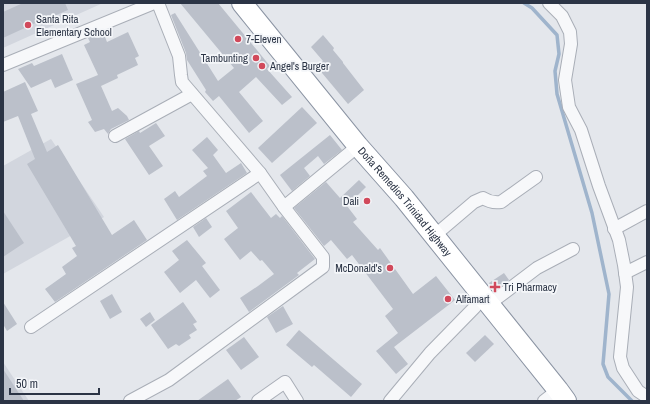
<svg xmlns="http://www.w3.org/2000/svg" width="650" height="404" font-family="'Archivo Narrow',sans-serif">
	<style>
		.built { fill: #d2d6de }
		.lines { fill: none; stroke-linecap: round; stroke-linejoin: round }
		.stream { stroke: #9fb4cc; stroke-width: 3.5 }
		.building { fill: #bbc0ca }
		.minor-casing { stroke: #a9aeb7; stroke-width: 14 }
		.trunk-casing { stroke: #8b94a3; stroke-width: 22 }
		.minor { stroke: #f7f8fa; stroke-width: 12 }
		.trunk { stroke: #fff; stroke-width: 20 }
		.poi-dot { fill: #d1495b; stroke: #f4f6f9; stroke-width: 1.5 }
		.labels { text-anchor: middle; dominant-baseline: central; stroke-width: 3.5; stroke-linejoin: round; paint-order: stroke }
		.poi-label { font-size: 11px; fill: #2b3445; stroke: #f4f6f9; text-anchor: start }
		.street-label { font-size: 11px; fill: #2b3445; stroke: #f4f6f9 }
	</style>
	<rect width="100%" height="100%" fill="#e4e7ec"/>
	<g class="built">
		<path d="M 3,3 L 103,3 L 3,48 Z"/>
		<path d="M 51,139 L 104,217 L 3,274 L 3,166 Z"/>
		<path d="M 3,362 L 29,401 L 3,401 Z"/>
	</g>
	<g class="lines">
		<path class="stream" d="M 524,3 L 532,8 L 557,35 L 559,54 L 555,71 L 557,94 L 592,213 L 609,294 L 603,364 L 608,377 L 632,401"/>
	</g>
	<g class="building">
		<path d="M 23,3 L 65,3 L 68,10 L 40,22 L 40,21 L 3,38 L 3,12 Z"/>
		<path d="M 180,3 L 218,3 L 270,66 L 267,69 L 292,97 L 282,105 L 256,77 L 239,92 L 263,121 L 249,133 L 219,96 L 213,101 L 205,92 L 206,90 L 187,60 L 186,53 L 171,15 L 175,13 L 218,81 L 234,68 Z"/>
		<path d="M 103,32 L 107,42 L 128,32 L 139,56 L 135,58 L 138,65 L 117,75 L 118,78 L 101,86 L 112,111 L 118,108 L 127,116 L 129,120 L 111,129 L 109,132 L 108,134 L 104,129 L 95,132 L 88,122 L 92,120 L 76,84 L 98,75 L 84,45 L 90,42 L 88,38 Z"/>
		<path d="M 323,35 L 334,48 L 333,50 L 343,62 L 343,63 L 364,90 L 348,104 L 317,67 L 323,61 L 311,47 Z"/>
		<path d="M 62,54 L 73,80 L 55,88 L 51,79 L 31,88 L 18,69 L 32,63 L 34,66 Z"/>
		<path d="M 25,82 L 38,111 L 31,114 L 47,152 L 58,145 L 112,235 L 134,220 L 147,240 L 55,302 L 45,289 L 66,274 L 62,267 L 77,256 L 72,248 L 76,246 L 27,164 L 35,159 L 18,116 L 3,122 L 3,92 Z"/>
		<path d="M 302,107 L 317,123 L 272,163 L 258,148 Z"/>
		<path d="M 156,123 L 165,136 L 149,146 L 163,166 L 149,175 L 125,139 L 139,131 L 140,133 Z"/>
		<path d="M 330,135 L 342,150 L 324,164 L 318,156 L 304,168 L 310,176 L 292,191 L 280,175 Z"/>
		<path d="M 207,137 L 218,150 L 213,155 L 226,173 L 241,163 L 247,173 L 177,220 L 164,199 L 175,191 L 179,197 L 207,176 L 203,171 L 208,168 L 192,150 Z"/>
		<path d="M 359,180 L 366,187 L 347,206 L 357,219 L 353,222 L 378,250 L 380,248 L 413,294 L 436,276 L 455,300 L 394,347 L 408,364 L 396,374 L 376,351 L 398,333 L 385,316 L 393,309 L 352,255 L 347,259 L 331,240 L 324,246 L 294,208 L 326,182 L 340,198 Z"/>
		<path d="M 251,192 L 271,218 L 276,214 L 280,218 L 282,216 L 315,259 L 297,273 L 299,275 L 249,312 L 240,298 L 258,286 L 274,274 L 262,260 L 260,261 L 251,251 L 240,260 L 224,239 L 238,228 L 226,211 Z"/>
		<path d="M 3,211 L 24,243 L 3,257 Z"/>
		<path d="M 206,218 L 212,227 L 199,237 L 193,227 Z"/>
		<path d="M 187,240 L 206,263 L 202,266 L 220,290 L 210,298 L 196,280 L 180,293 L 164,272 L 179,260 L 172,251 Z"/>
		<path d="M 504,273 L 509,280 L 494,291 L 489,283 Z"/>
		<path d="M 112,294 L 122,312 L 110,319 L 100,301 Z"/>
		<path d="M 3,302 L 17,324 L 7,331 L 3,324 Z"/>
		<path d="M 183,302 L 197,322 L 193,324 L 197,330 L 189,335 L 191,338 L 179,346 L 176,344 L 168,349 L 151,325 Z"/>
		<path d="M 283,306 L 293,324 L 276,333 L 267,317 Z"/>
		<path d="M 150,312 L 155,320 L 146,327 L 140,319 Z"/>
		<path d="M 299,330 L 362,384 L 351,397 L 314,365 L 312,367 L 286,345 Z"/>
		<path d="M 485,335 L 494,344 L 475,362 L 466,353 Z"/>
		<path d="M 244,337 L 259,357 L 241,370 L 226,350 Z"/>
		<path d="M 3,369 L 24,401 L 3,401 Z"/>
		<path d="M 228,379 L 241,397 L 235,401 L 197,401 Z"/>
	</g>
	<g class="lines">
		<g class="minor-casing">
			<g id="minor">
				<path d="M 549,3 L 562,16 L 570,32 L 571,44 L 565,80 L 569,107 L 581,130 L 599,186 L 619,240 L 624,265 L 627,287 L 620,357 L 623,368 L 638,391 L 647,397"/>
				<path d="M 3,65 L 154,3"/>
				<path d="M 115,136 L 192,94"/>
				<path d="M 284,207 L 358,146"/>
				<path d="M 614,229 L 647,211"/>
				<path d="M 434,236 L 474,202 L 483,198 C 489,202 494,203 501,202 L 536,177"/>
				<path d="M 625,273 L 647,262"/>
				<path d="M 490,305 L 496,299 L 537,268 L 573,249"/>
				<path d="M 31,327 L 260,173"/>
				<path d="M 130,401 L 169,380 L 323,267 L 323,257 L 284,207 L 260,173 L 182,82 L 181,75 L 179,56 L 158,3"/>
				<path d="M 258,401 L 285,382 L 297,401"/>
				<path d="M 390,401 L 430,353 L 475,307 L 483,297"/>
				<path d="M 544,401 L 558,390"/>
			</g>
		</g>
		<g class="trunk-casing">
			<g id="trunk">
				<path id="s1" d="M 242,3 L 358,146 L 404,198 L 558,390 L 566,401"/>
			</g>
		</g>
		<use href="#minor" class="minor"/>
		<use href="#trunk" class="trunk"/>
	</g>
	<g class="poi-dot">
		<circle cx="28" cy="25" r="4"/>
		<circle cx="238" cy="39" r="4"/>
		<circle cx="256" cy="58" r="4"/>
		<circle cx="262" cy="66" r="4"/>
		<circle cx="367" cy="201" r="4"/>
		<circle cx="390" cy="268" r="4"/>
		<path d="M493 281h4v4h4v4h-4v4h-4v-4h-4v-4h4z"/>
		<circle cx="448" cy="299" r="4"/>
	</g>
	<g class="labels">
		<g class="poi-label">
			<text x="36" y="19">Santa Rita<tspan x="36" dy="13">Elementary School</tspan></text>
			<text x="246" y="39">7-Eleven</text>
			<text x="248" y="58" text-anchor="end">Tambunting</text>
			<text x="270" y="66">Angel's Burger</text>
			<text x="359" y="201" text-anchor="end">Dali</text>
			<text x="382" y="268" text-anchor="end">McDonald's</text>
			<text x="503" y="287">Tri Pharmacy</text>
			<text x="456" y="299">Alfamart</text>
		</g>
		<g class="street-label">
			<text stroke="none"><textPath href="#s1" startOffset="257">Doña Remedios Trinidad Highway</textPath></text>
		</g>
	</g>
	<rect width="650" height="404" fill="none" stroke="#2b3445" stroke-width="8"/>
	<path d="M10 388v6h89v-6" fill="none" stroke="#2b3445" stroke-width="2"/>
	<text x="16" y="388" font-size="12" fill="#2b3445" stroke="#f4f6f9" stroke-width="3" paint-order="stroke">50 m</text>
</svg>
